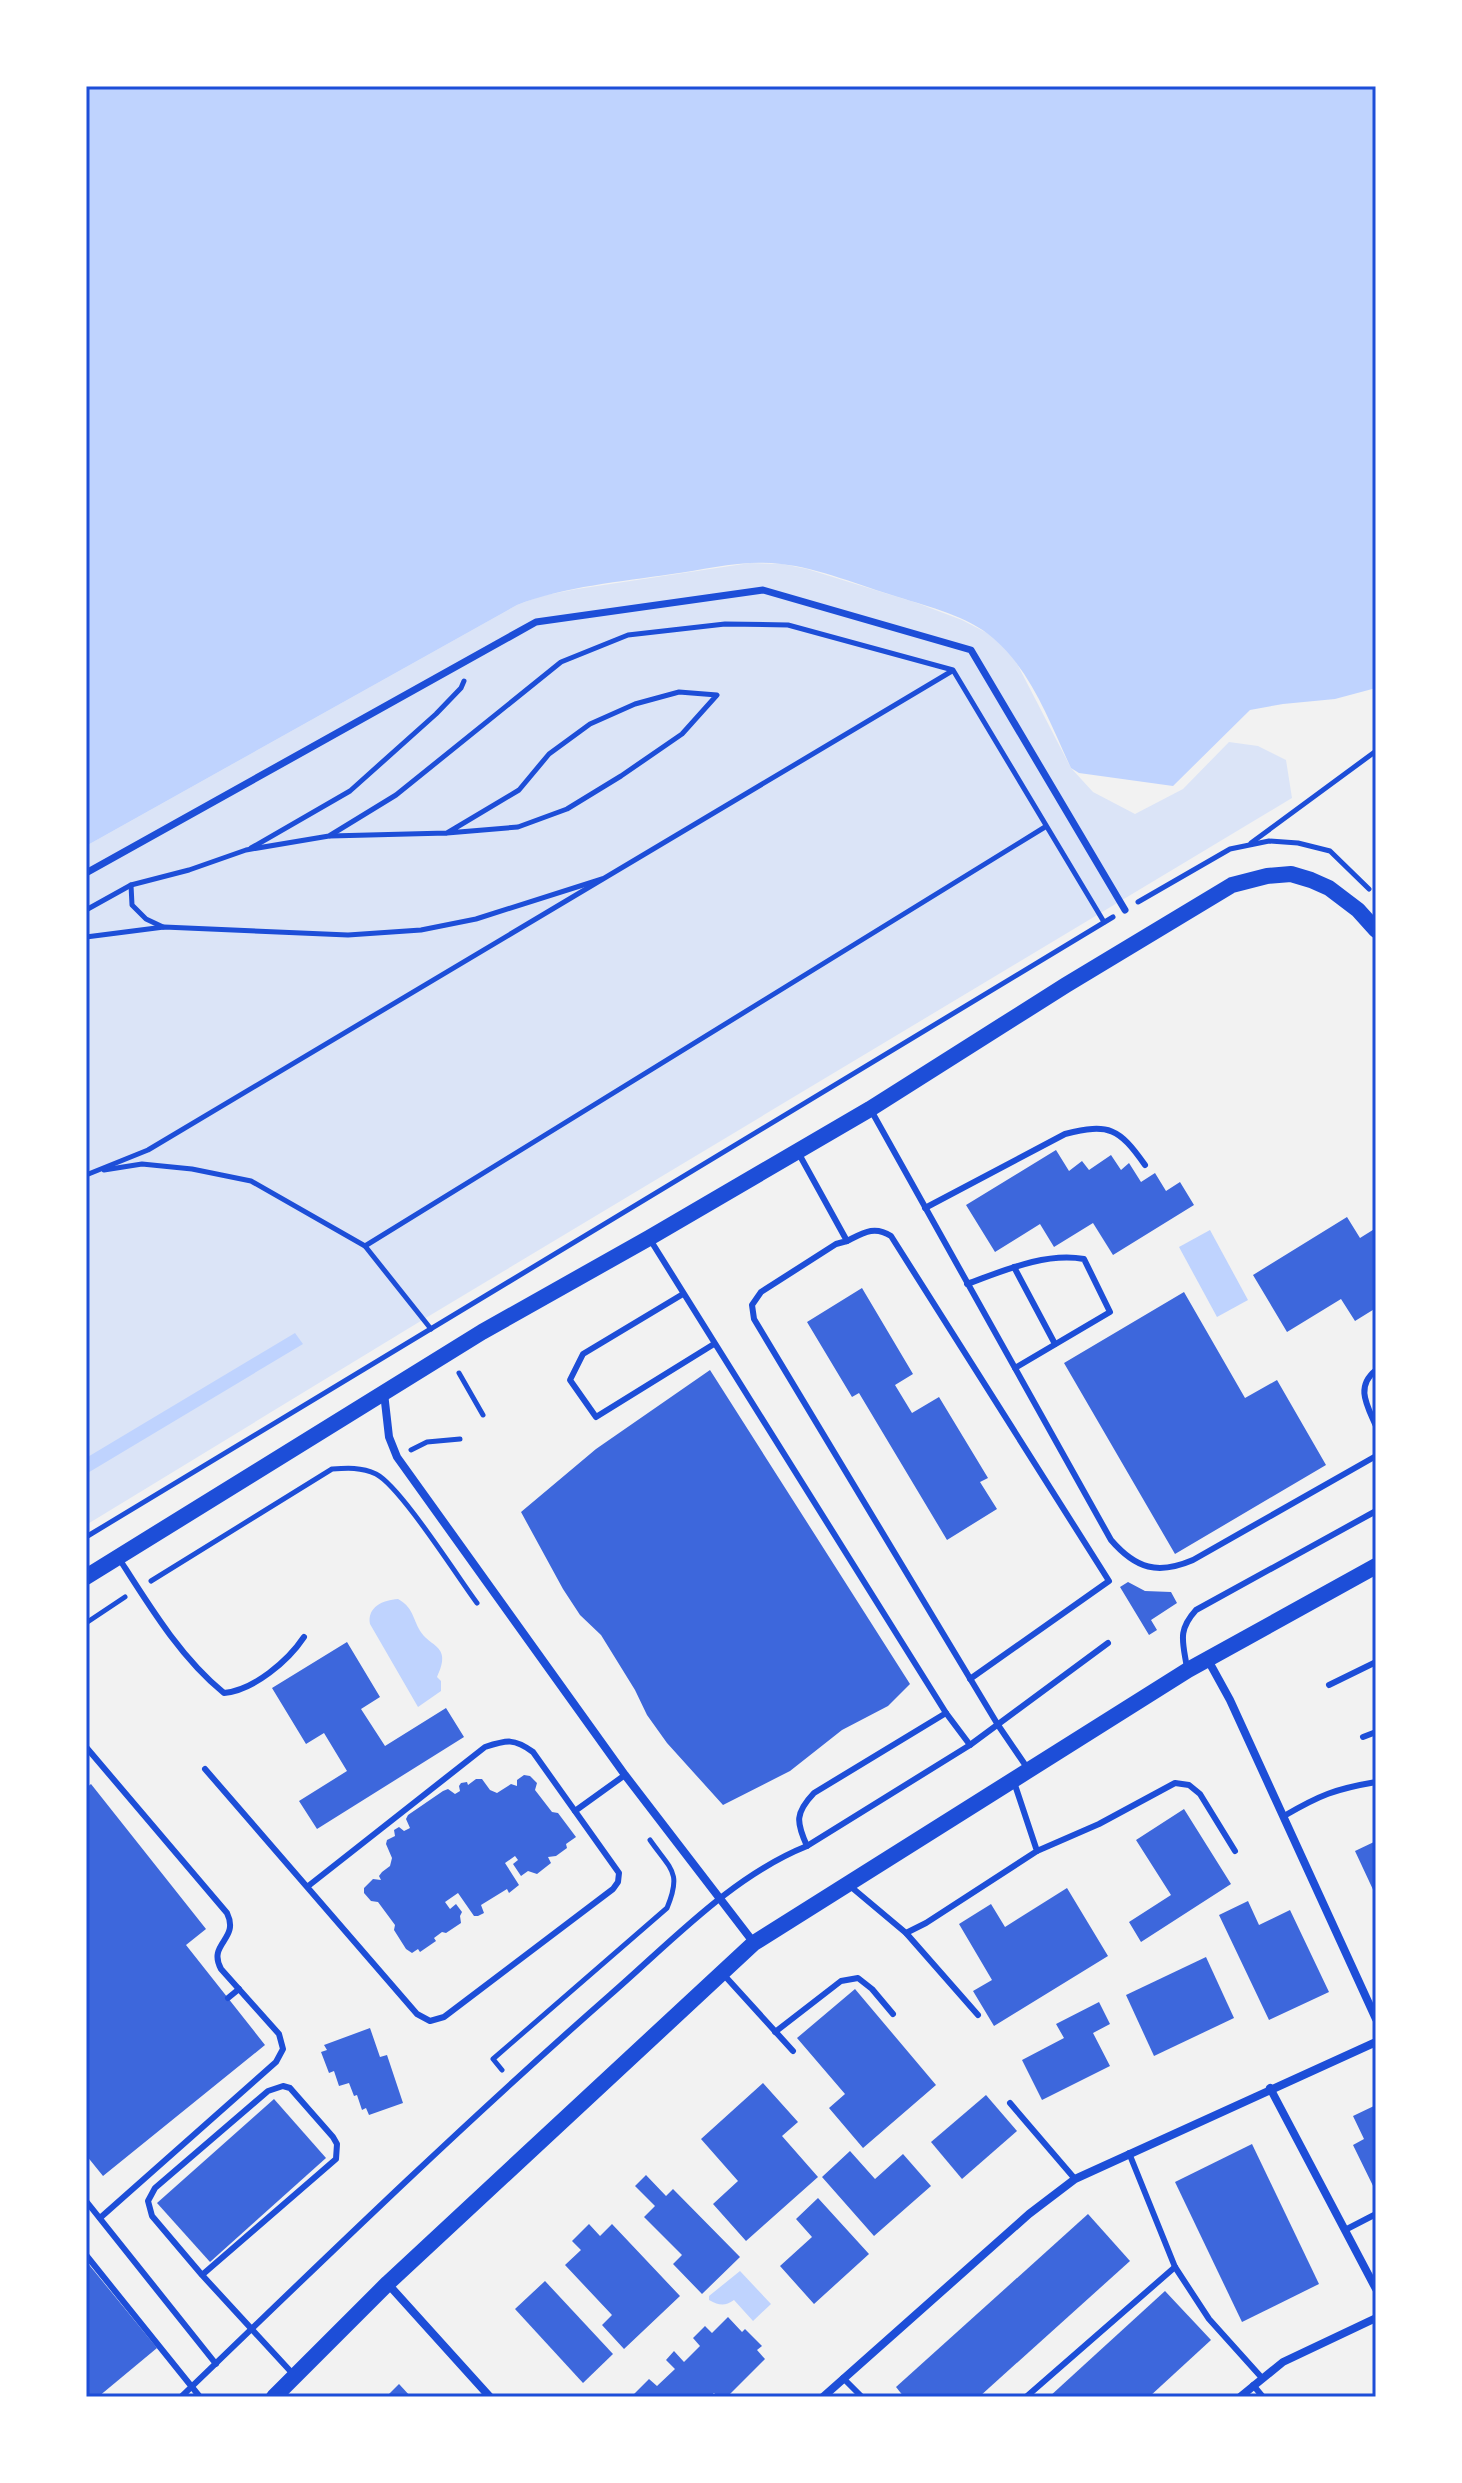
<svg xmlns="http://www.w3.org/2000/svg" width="1462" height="2483" font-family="'IBM Plex Sans',sans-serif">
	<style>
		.green { fill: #dbe4f7 }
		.water { fill: #bfd3fe }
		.building { fill: #3d67dc }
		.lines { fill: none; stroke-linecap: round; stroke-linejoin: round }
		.path { stroke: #1d4ed8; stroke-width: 5 }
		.service { stroke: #1d4ed8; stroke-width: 6 }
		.pedestrian { stroke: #1d4ed8; stroke-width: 7 }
		.minor { stroke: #1d4ed8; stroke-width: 8 }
		.secondary { stroke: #1d4ed8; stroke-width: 16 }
		.neatline { fill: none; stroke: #1d4ed8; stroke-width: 3 }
	</style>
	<rect width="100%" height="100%" fill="#f2f2f2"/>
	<path class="green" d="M 750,563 L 782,564 L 807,569 L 917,603 L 962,620 L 991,635 L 1013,656 L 1071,768 L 1093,792 L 1135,814 L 1183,789 L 1229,742 L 1258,746 L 1286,760 L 1292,798 L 424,1319 L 86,1525 L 86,846 L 517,605 L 541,596 L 577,589 Z"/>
	<g class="water">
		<path d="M 86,86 L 1376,86 L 1376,688 L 1335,699 L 1283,704 L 1250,710 L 1173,786 L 1079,773 L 1071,768 C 1050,723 1031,670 993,638 C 968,616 929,607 898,597 C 861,586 819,568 781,564 C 745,559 707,569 672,574 C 620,582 566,586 517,605 L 86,846 Z"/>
		<path d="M 1210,1230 L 1248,1300 L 1217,1317 L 1179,1247 Z"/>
		<path d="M 295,1333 L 303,1344 L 86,1474 L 86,1458 Z"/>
		<path d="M 398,1599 C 412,1607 412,1615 419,1629 C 429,1648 453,1644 437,1677 L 441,1681 L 441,1691 L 418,1707 L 370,1624 C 367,1607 383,1600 398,1599 Z"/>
		<path d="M 740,2271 L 771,2304 L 753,2321 L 734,2300 C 725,2306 720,2306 709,2300 L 709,2296 Z"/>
	</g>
	<g class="building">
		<path d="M 1056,1150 L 1069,1171 L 1082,1161 L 1089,1170 L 1111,1155 L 1121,1170 L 1129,1163 L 1141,1182 L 1155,1173 L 1166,1191 L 1180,1182 L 1194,1205 L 1113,1255 L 1093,1223 L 1054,1247 L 1040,1224 L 995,1252 L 966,1205 Z"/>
		<path d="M 1347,1217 L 1360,1238 L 1376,1228 L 1376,1308 L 1355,1321 L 1341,1299 L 1287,1332 L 1253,1275 Z"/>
		<path d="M 862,1288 L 913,1374 L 895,1385 L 912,1413 L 939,1397 L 988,1478 L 980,1482 L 997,1509 L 947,1540 L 859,1393 L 852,1397 L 807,1322 Z"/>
		<path d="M 1184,1292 L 1245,1398 L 1277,1380 L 1326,1465 L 1175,1554 L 1064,1363 Z"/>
		<path d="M 710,1370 L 910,1684 L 888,1706 L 842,1730 L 790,1771 L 723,1805 L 667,1743 L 647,1715 L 635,1690 L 601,1635 L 580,1615 L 563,1589 L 521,1512 L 596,1449 Z"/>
		<path d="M 1128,1582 L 1145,1591 L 1171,1592 L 1177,1603 L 1151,1620 L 1157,1630 L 1149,1635 L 1120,1587 Z"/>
		<path d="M 347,1642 L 380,1697 L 361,1709 L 385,1746 L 446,1708 L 464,1737 L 317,1829 L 299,1801 L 347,1771 L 324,1733 L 306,1744 L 272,1688 Z"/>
		<path d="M 524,1775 L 530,1776 L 537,1783 L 535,1790 L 552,1812 L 558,1813 L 576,1837 L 566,1844 L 567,1848 L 556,1856 L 548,1857 L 551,1863 L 537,1874 L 528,1871 L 521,1876 L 513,1864 L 518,1860 L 515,1856 L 505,1863 L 519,1885 L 509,1893 L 507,1889 L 481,1905 L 484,1913 L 478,1916 L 474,1916 L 458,1893 L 445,1902 L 450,1909 L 456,1904 L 462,1912 L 460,1916 L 461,1923 L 446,1933 L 442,1932 L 434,1938 L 436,1941 L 420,1952 L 418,1949 L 412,1953 L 406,1949 L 394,1930 L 395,1925 L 378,1902 L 371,1901 L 364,1893 L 364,1888 L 373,1879 L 381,1880 L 379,1876 L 382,1872 L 390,1866 L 392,1858 L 386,1844 L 387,1840 L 395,1836 L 394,1830 L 399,1827 L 404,1831 L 410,1828 L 406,1819 L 408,1815 L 443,1791 L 448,1789 L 455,1794 L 460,1791 L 459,1786 L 461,1783 L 467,1782 L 468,1785 L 476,1779 L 482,1779 L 490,1790 L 497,1793 L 511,1784 L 517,1786 L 517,1780 Z"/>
		<path d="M 91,1784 L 206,1929 L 186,1945 L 265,2045 L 103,2176 L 86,2155 L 86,1788 Z"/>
		<path d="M 1184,1809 L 1231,1884 L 1141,1942 L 1129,1922 L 1171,1895 L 1136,1840 Z"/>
		<path d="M 1376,1841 L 1376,1896 L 1355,1851 Z"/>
		<path d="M 1067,1888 L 1108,1956 L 994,2026 L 973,1991 L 992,1980 L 959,1924 L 991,1904 L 1005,1927 Z"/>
		<path d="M 1248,1901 L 1259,1925 L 1290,1910 L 1329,1992 L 1269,2020 L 1219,1915 Z"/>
		<path d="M 1206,1957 L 1234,2018 L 1154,2056 L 1126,1995 Z"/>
		<path d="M 855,1989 L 936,2085 L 863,2148 L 829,2108 L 845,2094 L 797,2038 Z"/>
		<path d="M 1099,2002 L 1110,2024 L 1093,2033 L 1110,2066 L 1042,2100 L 1022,2060 L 1064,2038 L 1056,2024 Z"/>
		<path d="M 370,2028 L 380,2057 L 387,2055 L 403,2103 L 369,2115 L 366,2108 L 362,2110 L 357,2095 L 354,2096 L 349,2083 L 339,2086 L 334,2071 L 329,2073 L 321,2052 L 327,2050 L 324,2045 Z"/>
		<path d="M 763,2083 L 798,2122 L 782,2136 L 818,2177 L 746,2241 L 713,2204 L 738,2181 L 701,2139 Z"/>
		<path d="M 986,2095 L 1017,2131 L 962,2179 L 931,2142 Z"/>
		<path d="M 274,2099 L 326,2158 L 210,2262 L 157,2203 Z"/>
		<path d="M 1376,2105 L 1376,2192 L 1353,2145 L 1364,2139 L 1353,2116 Z"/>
		<path d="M 1252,2144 L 1319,2284 L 1242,2322 L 1175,2182 Z"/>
		<path d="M 850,2151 L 875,2179 L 903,2154 L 931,2186 L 874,2236 L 822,2177 Z"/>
		<path d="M 646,2175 L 666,2196 L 673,2189 L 740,2257 L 702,2294 L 673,2264 L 682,2255 L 644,2217 L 655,2206 L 635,2186 Z"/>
		<path d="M 818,2198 L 869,2254 L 814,2304 L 780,2266 L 812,2237 L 796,2219 Z"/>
		<path d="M 1088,2214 L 1130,2261 L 979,2397 L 904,2397 L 896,2387 Z"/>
		<path d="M 589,2224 L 600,2236 L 612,2224 L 680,2296 L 624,2349 L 602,2325 L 612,2315 L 565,2265 L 581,2250 L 572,2241 Z"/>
		<path d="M 86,2261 L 157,2348 L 98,2397 L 86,2397 Z"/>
		<path d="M 545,2281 L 613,2354 L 583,2383 L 515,2309 Z"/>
		<path d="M 1165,2291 L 1211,2340 L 1149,2397 L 1049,2397 Z"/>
		<path d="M 728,2317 L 742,2332 L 745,2329 L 762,2346 L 757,2350 L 765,2359 L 727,2397 L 718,2397 L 714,2393 L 709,2397 L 637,2397 L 634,2394 L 649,2379 L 657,2386 L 675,2369 L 666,2360 L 674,2351 L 684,2362 L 700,2346 L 693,2338 L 705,2326 L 712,2333 Z"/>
		<path d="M 399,2384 L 411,2397 L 386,2397 Z"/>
	</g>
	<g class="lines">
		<g class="path">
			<path d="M 330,836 L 447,833 L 518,827 L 567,809 L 621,776 L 682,734 L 717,695 L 679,692 L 635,704 L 590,724 L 549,754 L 519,790 L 447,833"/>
			<path d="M 1251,843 L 1376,751"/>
			<path d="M 251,848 L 350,791 L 436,714 L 461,688 L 464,681"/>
			<path d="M 131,885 L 132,905 L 146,919 L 163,927"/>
			<path d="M 1138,902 L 1230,849 L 1269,841 L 1298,843 L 1330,851 L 1369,889"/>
			<path d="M 86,910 L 131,885 L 189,870 L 246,850 L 329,836 L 396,795 L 561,662 L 628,635 L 725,624 L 788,625 L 953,670 L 1104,922"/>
			<path d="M 86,937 L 164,927 L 348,935 L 421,930 L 476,919 L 602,879"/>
			<path d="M 104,1170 L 142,1164 L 192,1169 L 251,1181 L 365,1246 L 431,1329"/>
			<path d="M 86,1175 L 148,1150 L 952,671"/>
			<path d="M 365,1246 L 1045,827"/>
			<path d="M 459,1373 L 483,1415"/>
			<path d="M 411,1450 L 427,1442 L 460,1439"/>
			<path d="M 86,1537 L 1113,917"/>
			<path d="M 151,1581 L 332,1469 C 347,1468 361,1467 376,1474 C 400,1486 457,1576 477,1603"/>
			<path d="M 86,1623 L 125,1597"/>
			<path d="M 502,2070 L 493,2059 L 667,1908 C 682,1872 671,1870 650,1840"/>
		</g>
		<g class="service">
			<path d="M 872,1112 L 1111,1540 C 1136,1569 1158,1575 1193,1560 L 1376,1456"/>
			<path d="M 799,1154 L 847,1241 L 836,1244 L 761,1292 L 752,1305 L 754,1319 L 998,1725 L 1028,1769"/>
			<path d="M 925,1208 L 1065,1134 C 1109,1123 1119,1128 1145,1165"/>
			<path d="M 651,1241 L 946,1713 L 970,1745"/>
			<path d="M 847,1241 C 863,1233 874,1225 891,1236 L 1109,1581 L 970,1679"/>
			<path d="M 1014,1267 L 1055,1344"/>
			<path d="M 967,1284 C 1003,1271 1045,1252 1084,1259 L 1110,1312 L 1015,1368"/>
			<path d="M 683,1294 L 583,1354 L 570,1380 L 596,1417 L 714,1344"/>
			<path d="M 1376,1370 C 1355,1387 1367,1405 1376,1426"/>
			<path d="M 120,1560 C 150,1607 181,1658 224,1693 C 254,1690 288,1661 304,1637"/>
			<path d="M 1187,1668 C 1183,1642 1177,1631 1196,1610 L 1376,1511"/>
			<path d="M 1329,1685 L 1376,1662"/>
			<path d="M 1363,1737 L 1376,1732"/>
			<path d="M 86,1747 L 227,1913 C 240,1940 207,1943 221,1969 L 279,2034 L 283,2049 L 276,2062 L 100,2218"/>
			<path d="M 205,1769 L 417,2014 L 430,2021 L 444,2017 L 613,1889 L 618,1882 L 619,1873 L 533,1752 C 514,1738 507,1740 485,1747 L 307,1887"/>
			<path d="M 575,1811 L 625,1775"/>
			<path d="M 1284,1816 C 1320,1795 1335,1789 1376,1782"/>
			<path d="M 807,1846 C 796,1822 795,1813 814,1793 L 946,1713"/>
			<path d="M 1037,1851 L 1099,1824 L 1175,1783 L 1189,1785 L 1200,1794 L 1235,1851"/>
			<path d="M 850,1886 L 906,1933 L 978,2015"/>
			<path d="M 906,1933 L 926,1923 L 1037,1851 L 1014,1782"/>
			<path d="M 724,1975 L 793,2051"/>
			<path d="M 228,1998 L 239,1989"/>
			<path d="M 775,2032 L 841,1981 L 858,1978 L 872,1989 L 893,2014"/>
			<path d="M 1010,2103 L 1075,2179"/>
			<path d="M 1129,2153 L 1175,2267 L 1209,2319 L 1262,2378"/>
			<path d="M 86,2201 L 216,2364"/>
			<path d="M 1345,2230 L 1376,2214"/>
			<path d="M 86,2255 L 200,2397"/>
			<path d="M 202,2275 L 336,2159 L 337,2144 L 333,2137 L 290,2088 L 283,2086 L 268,2091 L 155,2188 L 148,2201 L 152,2216 L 202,2275 L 293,2374"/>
			<path d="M 843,2378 L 862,2397"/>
			<path d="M 1253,2385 L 1263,2397"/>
			<path d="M 181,2397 C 322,2261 463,2124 610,1995 C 671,1942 732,1876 807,1846 L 970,1745 L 1108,1643"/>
			<path d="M 1026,2397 L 1175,2267"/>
		</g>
		<path class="pedestrian" d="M 86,873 L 536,622 L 763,590 L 971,650 L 1125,910"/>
		<g class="minor">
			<path d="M 384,1393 L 389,1437 L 397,1457 L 625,1775 L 754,1943"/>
			<path d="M 1208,1660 L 1230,1700 L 1376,2019"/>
			<path d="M 1270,2088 L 1376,2289"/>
			<path d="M 388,2284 L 490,2397"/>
			<path d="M 823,2397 L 1029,2214 L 1075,2179 L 1376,2042"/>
			<path d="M 1240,2397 L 1283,2362 L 1376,2318"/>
		</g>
		<g class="secondary">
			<path d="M 86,1577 L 482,1332 L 649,1238 L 870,1109 L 1066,985 L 1232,885 L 1267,876 L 1291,874 L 1311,880 L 1329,888 L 1358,910 L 1376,930"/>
			<path d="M 274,2397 L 388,2283 L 754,1943 L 1188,1670 L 1376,1566"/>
		</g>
	</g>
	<rect width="1462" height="2483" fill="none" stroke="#ffffff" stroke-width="176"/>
	<rect x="88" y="88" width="1286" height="2307" class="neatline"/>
</svg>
